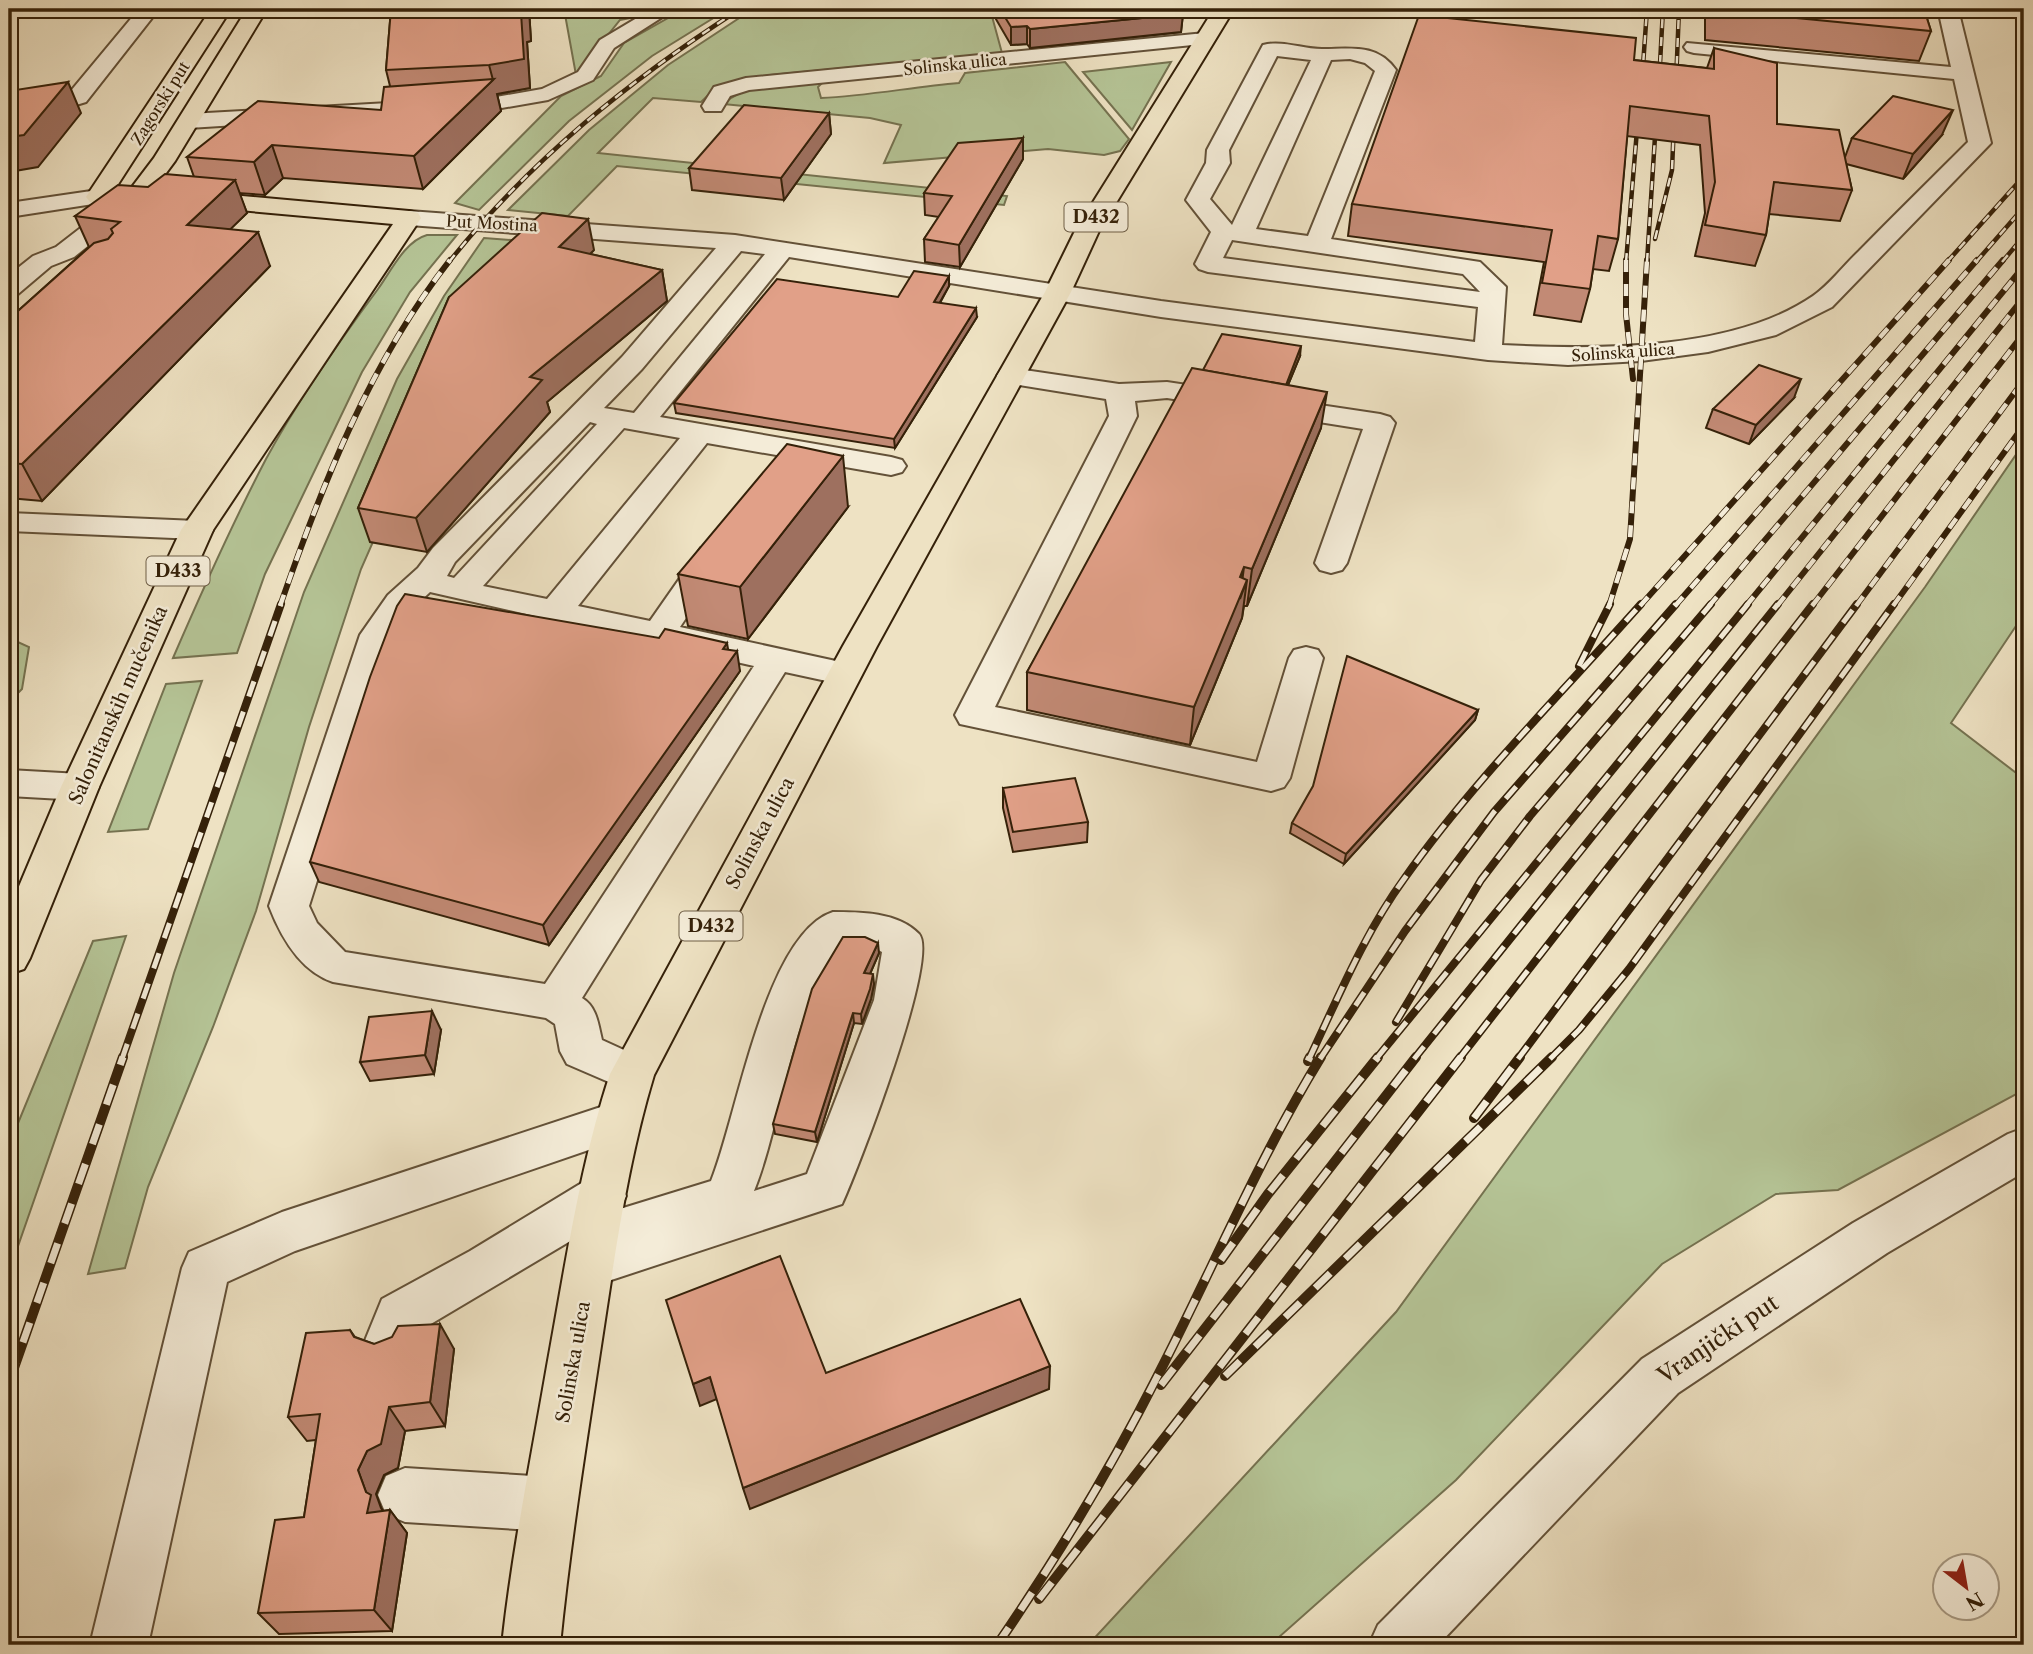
<svg xmlns="http://www.w3.org/2000/svg" width="2033" height="1654" font-family="'Libre Caslon Text',serif">
	<style>
		.green { fill: #b5c496; stroke: #757250; stroke-width: 2 }
		.lines { fill: none; stroke-linecap: round; stroke-linejoin: round }
		.minor-casing { stroke: #635138; stroke-width: 4 }
		.major-casing { stroke: #352109; stroke-width: 4 }
		.minor { fill: #f4ecd8; fill-rule: evenodd }
		.major { fill: #eee2c3; fill-rule: evenodd }
		.rail-far3-casing { stroke: #352109; stroke-width: 4.5 }
		.rail-far2-casing { stroke: #352109; stroke-width: 6 }
		.rail-far1-casing { stroke: #352109; stroke-width: 8 }
		.rail-casing { stroke: #352109; stroke-width: 10 }
		.rail-far3 { stroke: #f4ecd8; stroke-width: 2.5; stroke-dasharray: 9; stroke-linecap: butt }
		.rail-far2 { stroke: #f4ecd8; stroke-width: 4.5; stroke-dasharray: 12; stroke-linecap: butt }
		.rail-far1 { stroke: #f4ecd8; stroke-width: 5; stroke-dasharray: 16; stroke-linecap: butt }
		.rail { stroke: #f4ecd8; stroke-width: 7; stroke-dasharray: 21; stroke-linecap: butt }
		.wall { fill: #c28a75; stroke: #352109; stroke-width: 2 }
		.shaded-wall { fill: #9e705f; stroke: #352109; stroke-width: 2 }
		.building { fill: #e1a088; stroke: #352109; stroke-width: 2 }
		.labels { text-anchor: middle; dominant-baseline: central; stroke-width: 5; stroke-linejoin: round; paint-order: stroke }
		.far-street-label { font-size: 16px; fill: #352109; stroke: #f4ecd8 }
		.shield { fill: #f4ecd8; stroke: #6e5e47; stroke-width: 2 }
		.shield-label { font-size: 18px; font-weight: bold; fill: #352109 }
		.street-label { font-size: 19px; fill: #352109; stroke: #f4ecd8 }
		.near-street-label { font-size: 23px; fill: #352109; stroke: #f4ecd8 }
	</style>
	<rect width="100%" height="100%" fill="#eee2c3"/>
	<filter id="stains"><feTurbulence type="fractalNoise" baseFrequency=".00286" numOctaves="4"/><feColorMatrix values="0 0 0 0 .2 0 0 0 0 .09 0 0 0 0 .02 0 0 0 .5 -.17"/></filter>
	<radialGradient id="worn" r=".72"><stop offset=".6" stop-color="#630" stop-opacity="0"/><stop offset="1" stop-color="#630" stop-opacity=".3"/></radialGradient>
	<g class="green">
		<path d="M 564,9 L 656,9 L 646,15 L 620,20 L 576,75 Z"/>
		<path d="M 684,9 L 728,9 L 652,56 L 569,121 L 479,210 L 455,203 L 561,96 L 601,76 L 624,43 Z"/>
		<path d="M 753,9 L 990,9 L 1002,53 L 770,75 L 716,88 L 701,102 L 653,98 L 598,153 L 1007,196 L 1004,205 L 617,166 L 568,216 L 508,210 L 589,130 L 668,65 Z"/>
		<path d="M 1065,62 L 1129,139 L 1120,151 L 1104,155 L 1048,149 L 884,163 L 901,125 L 870,118 L 723,104 C 750,81 790,83 825,80 L 818,87 L 821,98 C 867,96 912,87 959,83 L 965,73 Z"/>
		<path d="M 1171,62 L 1132,130 L 1083,72 Z"/>
		<path d="M 427,235 L 457,235 L 410,292 L 362,372 L 265,574 L 237,653 L 173,658 C 202,591 232,524 266,459 C 298,400 338,343 378,289 C 391,271 405,241 427,235 Z"/>
		<path d="M 484,238 L 538,242 L 394,494 L 361,569 L 309,727 L 256,911 L 213,1027 L 148,1187 L 125,1268 L 88,1274 L 174,973 L 304,592 L 397,379 L 444,296 Z"/>
		<path d="M 2024,443 L 2024,614 L 1951,723 L 2024,779 L 2024,1090 L 1838,1190 L 1776,1194 L 1662,1264 L 1456,1480 L 1270,1645 L 1088,1645 L 1396,1312 L 1925,587 Z"/>
		<path d="M 9,638 L 29,647 L 22,689 L 9,702 Z"/>
		<path d="M 202,681 L 148,829 L 108,832 L 166,684 Z"/>
		<path d="M 126,936 L 9,1272 L 9,1145 L 93,941 Z"/>
	</g>
	<g class="lines">
		<g class="minor-casing">
			<g id="minor">
				<path d="M 139,9 L 159,9 L 86,102 L 63,109 L 9,117 L 9,105 L 70,92 Z"/>
				<path d="M 652,9 L 675,9 L 614,48 L 593,80 L 548,100 L 496,109 L 189,128 L 178,121 L 189,114 L 496,97 L 542,89 L 578,72 L 600,40 Z"/>
				<path d="M 1938,9 L 1958,9 L 1991,143 L 1832,307 L 1776,335 L 1708,352 L 1641,361 L 1568,365 L 1488,360 L 1161,317 L 789,257 L 660,417 L 891,457 L 902,460 L 906,466 L 902,472 L 891,475 L 707,443 L 578,606 L 650,621 L 701,548 L 712,545 L 723,548 L 728,555 L 680,627 L 845,663 L 857,666 L 862,674 L 857,682 L 845,685 L 785,672 L 582,998 C 597,1007 598,1024 602,1040 L 648,1061 L 654,1074 L 648,1087 L 632,1092 L 567,1064 L 560,1051 L 555,1024 L 546,1018 L 333,982 C 300,971 281,937 269,906 L 360,635 L 388,595 L 418,568 L 433,548 L 622,357 L 716,248 L 409,225 L 400,223 L 397,218 L 400,213 L 409,211 L 735,235 L 1161,301 L 1475,342 L 1478,307 L 1208,272 L 1199,269 L 1195,264 L 1211,232 L 1186,200 L 1206,163 L 1207,150 L 1263,45 C 1282,40 1303,49 1322,49 C 1351,49 1377,43 1396,70 L 1331,239 L 1480,262 L 1506,287 L 1502,345 C 1596,350 1733,351 1813,296 C 1830,284 1844,265 1859,251 C 1895,214 1932,178 1968,142 L 1954,79 L 1694,53 L 1687,51 L 1684,47 L 1687,43 L 1951,67 ZM 1277,56 L 1311,60 L 1232,225 L 1210,199 L 1230,163 L 1229,150 ZM 1350,59 L 1365,63 L 1375,71 L 1308,236 L 1256,229 L 1331,60 ZM 1232,240 L 1463,274 L 1480,292 L 1223,258 ZM 741,251 L 765,254 L 634,413 L 604,408 L 642,369 ZM 590,422 L 597,424 L 454,578 L 447,576 L 455,562 ZM 624,428 L 680,438 L 547,599 L 483,586 ZM 430,592 L 754,666 L 545,984 L 345,952 L 317,923 L 309,906 L 394,636 L 412,609 Z"/>
				<path d="M 1205,33 L 1215,39 L 1212,43 L 749,90 L 730,96 L 721,111 L 705,111 L 702,106 L 714,87 L 746,78 Z"/>
				<path d="M 98,190 L 106,192 L 110,197 L 106,202 L 9,217 L 9,203 Z"/>
				<path d="M 126,197 L 134,199 L 138,204 L 134,209 L 74,257 L 51,266 L 18,294 L 9,296 L 9,275 L 33,256 L 56,247 L 118,199 Z"/>
				<path d="M 1011,368 L 1119,384 L 1167,382 L 1380,414 L 1390,417 L 1395,423 L 1347,563 L 1342,570 L 1331,573 L 1320,570 L 1315,563 L 1363,429 L 1167,398 L 1135,401 L 1137,416 L 995,707 L 1257,762 L 1289,658 L 1294,650 L 1306,647 L 1318,650 L 1323,658 L 1290,778 L 1284,787 L 1271,791 L 960,724 L 955,715 L 1109,416 L 1106,399 L 1001,382 L 997,376 L 1001,370 Z"/>
				<path d="M 9,513 L 197,521 L 208,523 L 213,530 L 208,537 L 197,539 L 9,531 Z"/>
				<path d="M 9,770 L 80,774 L 93,778 L 99,787 L 93,796 L 80,800 L 9,796 Z"/>
				<path d="M 833,912 C 860,912 898,912 919,934 C 940,957 858,1169 842,1204 L 590,1287 L 573,1281 L 566,1265 L 576,1248 L 572,1240 L 419,1331 L 407,1360 L 389,1367 L 371,1360 L 364,1343 L 382,1299 L 470,1251 L 585,1181 L 602,1175 L 619,1181 L 626,1196 L 620,1209 L 711,1181 C 737,1118 765,934 833,912 ZM 843,944 L 867,944 L 882,952 L 874,1000 L 807,1174 L 754,1191 C 784,1116 790,1005 843,944 Z"/>
				<path d="M 616,1102 L 632,1107 L 639,1121 L 632,1135 L 295,1251 L 227,1282 L 148,1645 L 90,1645 L 182,1268 L 189,1252 L 282,1212 Z"/>
				<path d="M 2024,1128 L 2024,1172 L 1887,1253 L 1678,1393 L 1438,1645 L 1369,1645 L 1378,1625 L 1642,1359 L 1853,1223 L 2008,1134 Z"/>
				<path d="M 405,1468 L 549,1477 L 568,1485 L 576,1504 L 568,1523 L 549,1531 L 405,1522 L 386,1514 L 378,1495 L 386,1476 Z"/>
			</g>
		</g>
		<g class="major-casing">
			<g id="major">
				<path d="M 211,9 L 231,9 L 115,189 L 132,187 L 154,158 L 247,9 L 267,9 L 175,161 L 155,188 L 409,211 L 418,213 L 421,218 L 213,530 L 99,787 L 30,958 L 24,969 L 9,974 L 9,910 L 61,787 L 181,530 L 393,224 L 139,201 L 90,202 L 86,197 Z"/>
				<path d="M 1214,9 L 1234,9 L 1099,231 L 1071,292 L 877,646 L 654,1075 C 627,1164 615,1255 601,1346 C 586,1445 570,1545 560,1645 L 502,1645 C 512,1552 531,1459 547,1366 C 565,1268 579,1169 610,1074 L 843,646 L 1045,292 L 1075,231 Z"/>
			</g>
		</g>
		<use href="#minor" class="minor"/>
		<use href="#major" class="major"/>
		<g class="rail-far3-casing">
			<g id="rail-far3">
				<path d="M 1642,80 L 1647,9"/>
				<path d="M 1659,82 L 1663,9"/>
				<path d="M 1676,83 L 1679,9"/>
				<path d="M 1655,239 L 1672,170 L 1674,122"/>
				<path d="M 449,262 C 531,159 630,80 740,9"/>
				<path d="M 1626,262 L 1638,118"/>
				<path d="M 1647,262 L 1656,121"/>
				<path d="M 1947,262 L 2024,176"/>
				<path d="M 1976,262 L 2024,207"/>
				<path d="M 2002,262 L 2024,236"/>
			</g>
		</g>
		<g class="rail-far2-casing">
			<g id="rail-far2">
				<path d="M 1626,260 L 1626,314 L 1633,379"/>
				<path d="M 280,606 C 322,485 370,362 450,260"/>
				<path d="M 1609,606 L 1630,539 L 1647,260"/>
				<path d="M 1640,606 L 1949,260"/>
				<path d="M 1675,606 L 1977,260"/>
				<path d="M 1709,606 L 2003,260"/>
				<path d="M 1746,606 L 2024,266"/>
				<path d="M 1777,606 L 2024,297"/>
				<path d="M 1812,606 L 2024,333"/>
				<path d="M 1856,606 L 2024,380"/>
				<path d="M 1893,606 L 2024,425"/>
			</g>
		</g>
		<g class="rail-far1-casing">
			<g id="rail-far1">
				<path d="M 1579,666 L 1610,604"/>
				<path d="M 1396,1022 L 1481,880 L 1530,816 L 1711,604"/>
				<path d="M 122,1059 L 281,604"/>
				<path d="M 1309,1059 C 1338,998 1364,934 1404,879 C 1473,781 1561,694 1641,604"/>
				<path d="M 1320,1059 L 1405,931 L 1494,812 L 1676,604"/>
				<path d="M 1376,1059 L 1748,604"/>
				<path d="M 1414,1059 L 1778,604"/>
				<path d="M 1459,1059 L 1813,604"/>
				<path d="M 1518,1059 L 1857,604"/>
				<path d="M 1550,1059 L 1579,1030 L 1629,969 L 1894,604"/>
			</g>
		</g>
		<g class="rail-casing">
			<g id="rail">
				<path d="M 1308,1061 L 1310,1057"/>
				<path d="M 1474,1118 L 1520,1057"/>
				<path d="M 1221,1260 L 1268,1194 L 1378,1057"/>
				<path d="M 1225,1376 L 1552,1057"/>
				<path d="M 9,1382 L 123,1057"/>
				<path d="M 1161,1385 L 1416,1057"/>
				<path d="M 1039,1599 L 1461,1057"/>
				<path d="M 997,1645 C 1056,1559 1110,1470 1157,1377 C 1212,1270 1258,1160 1321,1057"/>
			</g>
		</g>
		<use href="#rail-far3" class="rail-far3"/>
		<use href="#rail-far2" class="rail-far2"/>
		<use href="#rail-far1" class="rail-far1"/>
		<use href="#rail" class="rail"/>
	</g>
	<g class="wall">
		<path d="M 391,9 L 529,9 L 531,41 L 527,42 L 530,88 L 497,94 L 501,111 L 423,189 L 283,178 L 265,195 L 239,193 L 247,213 L 230,229 L 270,266 L 42,501 L 9,498 L 9,319 L 89,247 L 75,216 L 148,187 L 194,177 L 187,157 L 381,110 L 390,86 L 386,70 Z"/>
		<path d="M 948,9 L 1177,9 L 1183,14 L 1181,32 L 1030,48 L 1027,44 L 1011,45 L 993,14 L 950,16 Z"/>
		<path d="M 1705,9 L 1924,9 L 1931,31 L 1919,61 L 1705,40 Z"/>
		<path d="M 1714,48 L 1777,124 L 1845,157 L 1852,138 L 1942,135 L 1903,179 L 1846,164 L 1852,190 L 1840,221 L 1769,214 L 1766,235 L 1755,266 L 1695,256 L 1705,213 L 1700,145 L 1627,136 L 1618,239 L 1609,271 L 1593,269 L 1590,289 L 1581,322 L 1534,315 L 1544,262 L 1348,236 L 1352,204 L 1634,60 L 1707,68 Z"/>
		<path d="M 829,113 L 831,134 L 784,200 L 692,190 L 689,168 Z"/>
		<path d="M 1023,138 L 1023,159 L 960,267 L 925,262 L 924,239 L 939,217 L 925,215 L 924,193 Z"/>
		<path d="M 594,250 L 590,254 L 662,270 L 667,301 L 547,402 L 550,412 L 427,552 L 370,542 L 358,508 L 449,297 Z"/>
		<path d="M 949,286 L 940,303 L 977,317 L 895,448 L 676,413 L 674,403 L 898,297 Z"/>
		<path d="M 1300,356 L 1288,385 L 1321,428 L 1247,606 L 1244,606 L 1242,618 L 1190,745 L 1027,710 L 1027,672 L 1203,370 Z"/>
		<path d="M 1794,398 L 1749,444 L 1706,428 L 1713,409 Z"/>
		<path d="M 848,507 L 748,639 L 688,626 L 678,574 Z"/>
		<path d="M 728,650 L 740,671 L 549,945 L 319,882 L 310,862 Z"/>
		<path d="M 1478,710 L 1475,720 L 1344,864 L 1290,833 L 1292,823 Z"/>
		<path d="M 1003,788 L 1088,822 L 1087,842 L 1013,852 L 1003,808 Z"/>
		<path d="M 879,953 L 870,974 L 874,984 L 871,999 L 862,1024 L 854,1023 L 817,1142 L 775,1134 L 773,1124 Z"/>
		<path d="M 441,1030 L 434,1074 L 370,1081 L 360,1062 Z"/>
		<path d="M 350,1330 L 355,1337 L 374,1344 L 454,1349 L 445,1426 L 405,1431 L 398,1468 L 384,1475 L 376,1494 L 381,1508 L 383,1511 L 390,1510 L 407,1533 L 392,1631 L 279,1634 L 258,1613 L 304,1517 L 316,1440 L 307,1441 L 288,1417 Z"/>
	</g>
	<g class="shaded-wall">
		<path d="M 525,9 L 529,9 L 531,41 L 527,42 L 530,88 L 497,94 L 501,111 L 423,189 L 414,156 L 493,80 L 489,65 L 521,13 Z"/>
		<path d="M 1183,14 L 1181,32 L 1030,48 L 1030,29 Z"/>
		<path d="M 1027,26 L 1027,44 L 1011,45 L 1011,27 Z"/>
		<path d="M 68,82 L 81,113 L 38,167 L 9,172 L 9,137 Z"/>
		<path d="M 1953,110 L 1942,135 L 1903,179 L 1913,154 Z"/>
		<path d="M 829,113 L 831,134 L 784,200 L 781,178 Z"/>
		<path d="M 1023,138 L 1023,159 L 960,267 L 959,245 Z"/>
		<path d="M 272,145 L 283,178 L 265,195 L 254,162 Z"/>
		<path d="M 235,180 L 247,213 L 200,259 L 187,225 Z"/>
		<path d="M 588,219 L 594,250 L 566,278 L 559,247 Z"/>
		<path d="M 258,232 L 270,266 L 42,501 L 22,464 Z"/>
		<path d="M 662,270 L 667,301 L 547,402 L 550,412 L 427,552 L 416,518 L 530,377 Z"/>
		<path d="M 949,276 L 949,286 L 935,311 L 934,302 Z"/>
		<path d="M 976,308 L 977,317 L 895,448 L 894,439 Z"/>
		<path d="M 1301,346 L 1300,356 L 1283,397 L 1285,387 Z"/>
		<path d="M 1801,379 L 1794,398 L 1749,444 L 1756,425 Z"/>
		<path d="M 1327,392 L 1321,428 L 1247,606 L 1252,569 Z"/>
		<path d="M 843,456 L 848,507 L 748,639 L 740,587 Z"/>
		<path d="M 1244,567 L 1240,599 L 1247,580 L 1242,618 L 1190,745 L 1194,707 Z"/>
		<path d="M 727,643 L 730,661 L 737,651 L 740,671 L 549,945 L 543,925 Z"/>
		<path d="M 1478,710 L 1475,720 L 1344,864 L 1346,854 Z"/>
		<path d="M 878,943 L 879,953 L 866,983 L 864,973 Z"/>
		<path d="M 873,974 L 874,984 L 871,999 L 862,1024 L 861,1014 Z"/>
		<path d="M 432,1011 L 441,1030 L 434,1074 L 425,1055 Z"/>
		<path d="M 853,1013 L 854,1023 L 817,1142 L 815,1132 Z"/>
		<path d="M 440,1324 L 454,1349 L 445,1426 L 430,1402 Z"/>
		<path d="M 1050,1366 L 1049,1389 L 750,1509 L 743,1488 Z"/>
		<path d="M 710,1377 L 717,1399 L 700,1406 L 693,1384 Z"/>
		<path d="M 389,1407 L 405,1431 L 398,1468 L 384,1475 L 376,1494 L 381,1508 L 388,1518 L 367,1513 L 366,1492 L 358,1470 L 367,1451 Z"/>
		<path d="M 390,1510 L 407,1533 L 392,1631 L 374,1610 Z"/>
	</g>
	<g class="building">
		<path d="M 391,9 L 525,9 L 525,13 L 521,13 L 524,59 L 489,65 L 386,70 Z"/>
		<path d="M 1000,9 L 1177,9 L 1183,14 L 1030,29 L 1027,26 L 1011,27 Z"/>
		<path d="M 1714,9 L 1924,9 L 1931,31 L 1714,10 Z"/>
		<path d="M 1419,15 L 1636,38 L 1634,60 L 1714,69 L 1714,48 L 1777,63 L 1777,124 L 1839,130 L 1852,190 L 1774,182 L 1766,235 L 1705,225 L 1715,182 L 1709,116 L 1630,106 L 1618,239 L 1598,236 L 1590,289 L 1542,283 L 1552,230 L 1352,204 Z"/>
		<path d="M 494,79 L 414,156 L 272,145 L 254,162 L 187,157 L 258,101 L 381,110 L 384,87 Z"/>
		<path d="M 68,82 L 24,135 L 9,137 L 9,91 Z"/>
		<path d="M 1893,96 L 1953,110 L 1913,154 L 1852,138 Z"/>
		<path d="M 744,105 L 829,113 L 781,178 L 689,168 Z"/>
		<path d="M 1023,138 L 959,245 L 924,239 L 952,196 L 924,193 L 958,143 Z"/>
		<path d="M 165,174 L 235,180 L 187,225 L 258,232 L 22,464 L 9,463 L 9,319 L 94,243 L 108,239 L 113,233 L 111,229 L 120,222 L 75,216 L 118,185 L 148,187 Z"/>
		<path d="M 542,213 L 588,219 L 559,247 L 662,270 L 530,377 L 542,380 L 416,518 L 358,508 L 449,297 Z"/>
		<path d="M 914,271 L 949,276 L 934,302 L 976,308 L 894,439 L 674,403 L 777,279 L 898,297 Z"/>
		<path d="M 1222,334 L 1301,346 L 1286,385 L 1203,370 Z"/>
		<path d="M 1759,365 L 1801,379 L 1756,425 L 1713,409 Z"/>
		<path d="M 1192,368 L 1327,392 L 1252,569 L 1244,567 L 1240,577 L 1247,580 L 1194,707 L 1027,672 Z"/>
		<path d="M 787,444 L 843,456 L 740,587 L 678,574 Z"/>
		<path d="M 405,594 L 659,638 L 665,629 L 727,643 L 723,649 L 737,651 L 543,925 L 310,862 L 370,677 L 397,606 Z"/>
		<path d="M 1347,656 L 1478,710 L 1346,854 L 1292,823 L 1313,786 Z"/>
		<path d="M 1075,778 L 1088,822 L 1013,832 L 1003,788 Z"/>
		<path d="M 843,937 L 865,937 L 878,943 L 864,973 L 873,974 L 870,989 L 861,1014 L 853,1013 L 815,1132 L 773,1124 L 812,989 Z"/>
		<path d="M 432,1011 L 425,1055 L 360,1062 L 369,1017 Z"/>
		<path d="M 780,1256 L 826,1373 L 1020,1299 L 1050,1366 L 743,1488 L 710,1377 L 693,1384 L 666,1300 Z"/>
		<path d="M 440,1324 L 430,1402 L 389,1407 L 381,1444 L 367,1451 L 358,1470 L 366,1492 L 371,1495 L 367,1513 L 390,1510 L 374,1610 L 258,1613 L 275,1520 L 304,1517 L 320,1414 L 288,1417 L 306,1333 L 350,1330 L 354,1337 L 374,1344 L 392,1337 L 398,1326 Z"/>
	</g>
	<g class="labels">
		<g class="far-street-label">
			<text transform="translate(955 64) rotate(-6)">Solinska ulica</text>
			<text transform="translate(160 103) rotate(-58)">Zagorski put</text>
			<text transform="translate(492 223) rotate(3)">Put Mostina</text>
			<text transform="translate(1623 352) rotate(-4)">Solinska ulica</text>
		</g>
		<g class="shield">
			<rect x="1064.5" y="202.5" width="63" height="29" rx="5"/>
			<rect x="146.5" y="556.5" width="63" height="29" rx="5"/>
			<rect x="679.5" y="911.5" width="63" height="29" rx="5"/>
		</g>
		<g class="shield-label">
			<text x="1096" y="217">D432</text>
			<text x="178" y="571">D433</text>
			<text x="711" y="926">D432</text>
		</g>
		<g class="street-label">
			<text transform="translate(118 705) rotate(-66)">Salonitanskih mučenika</text>
			<text transform="translate(760 833) rotate(-62)">Solinska ulica</text>
			<text transform="translate(573 1362) rotate(-80)">Solinska ulica</text>
		</g>
		<g class="near-street-label">
			<text transform="translate(1718 1339) rotate(-34)">Vranjički put</text>
		</g>
	</g>
	<rect width="2033" height="1654" fill="none" stroke="#eee2c3" stroke-width="35"/>
	<rect x="10" y="10" width="2012" height="1633" fill="none" stroke="#352109" stroke-width="3.5"/>
	<rect x="18" y="18" width="1998" height="1619" fill="none" stroke="#352109" stroke-width="2"/>
	<g transform="translate(1966 1587) rotate(149)"><circle r="33" fill="#f4ecd8" stroke="#a89b85" stroke-width="2"/>
	<path d="M0-5L12 26L0 18L-12 26Z" fill="#8f2418"/>
	<text y="-10" font-size="19" font-weight="bold" text-anchor="middle" fill="#352109">N</text>
	</g>
	<rect width="100%" height="100%" filter="url(#stains)"/>
	<rect width="100%" height="100%" fill="url(#worn)"/>
</svg>
